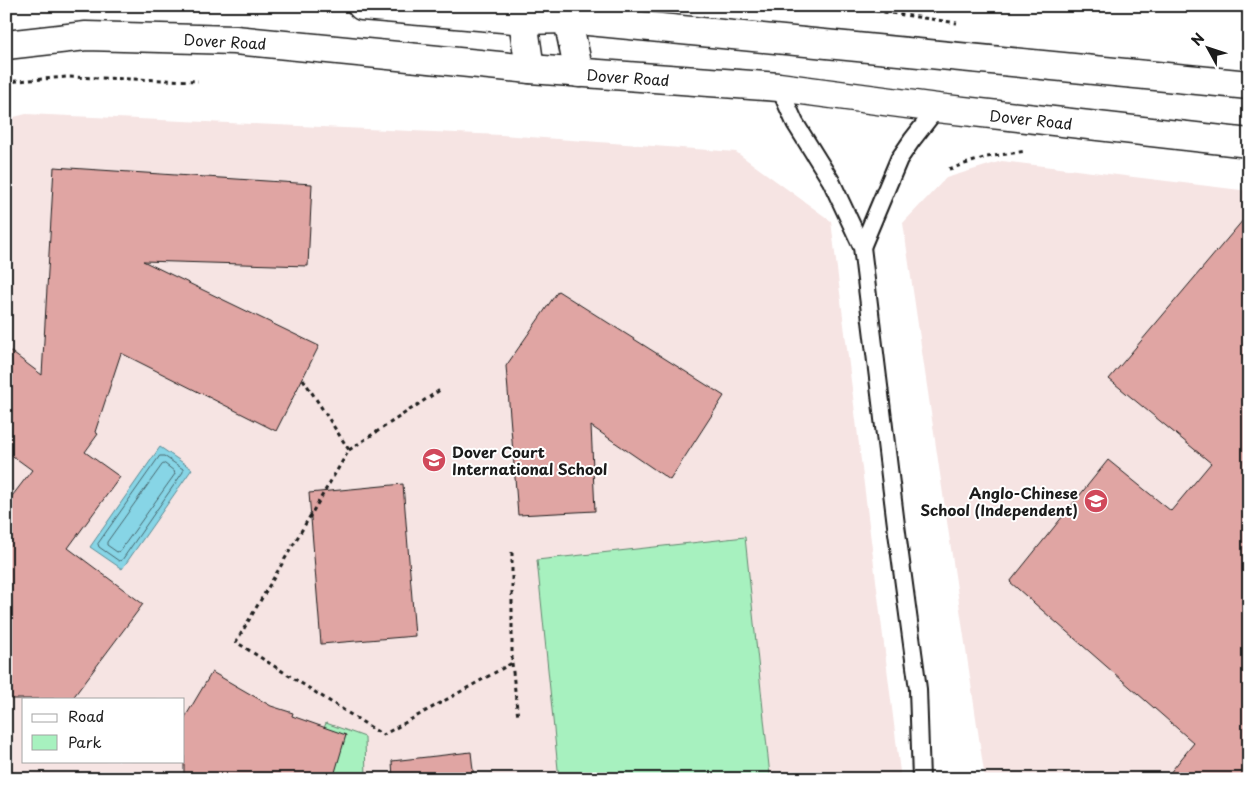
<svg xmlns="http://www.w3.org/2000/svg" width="1255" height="785" font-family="'Playpen Sans',sans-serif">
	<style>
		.built { fill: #f6e4e3; fill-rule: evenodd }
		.green { fill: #a7f1bf; stroke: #62866e }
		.water { fill: #87d5e6; stroke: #5c8b95 }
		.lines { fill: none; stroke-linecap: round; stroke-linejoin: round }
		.shore { stroke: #47666d; stroke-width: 1 }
		.building { fill: #e0a5a3; stroke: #1c1c1c }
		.lane-casing { stroke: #1c1c1c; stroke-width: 20 }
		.secondary-casing { stroke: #1c1c1c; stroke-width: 31 }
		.path { stroke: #1c1c1c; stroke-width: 3; stroke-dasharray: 4 4; stroke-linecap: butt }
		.lane { stroke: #fff; stroke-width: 16 }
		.secondary { stroke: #fff; stroke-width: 28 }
		.labels { text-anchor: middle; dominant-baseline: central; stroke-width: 4; stroke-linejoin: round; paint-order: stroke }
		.street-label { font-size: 15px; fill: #1c1c1c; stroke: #fff }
		.poi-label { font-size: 15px; font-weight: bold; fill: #1c1c1c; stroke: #fff; text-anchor: start }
	</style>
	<rect width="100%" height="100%" fill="#fff"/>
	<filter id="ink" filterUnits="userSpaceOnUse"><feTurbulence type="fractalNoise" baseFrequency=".02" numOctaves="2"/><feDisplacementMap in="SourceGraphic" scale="10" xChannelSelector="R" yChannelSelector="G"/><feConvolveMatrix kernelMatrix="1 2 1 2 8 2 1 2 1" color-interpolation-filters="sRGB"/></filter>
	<g filter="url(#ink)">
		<g class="built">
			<path d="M 26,114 L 501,135 L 736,152 L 831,221 L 900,772 L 899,779 L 6,779 L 6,119 ZM 24,699 L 184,699 L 184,761 L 24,761 Z"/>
			<path d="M 1002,161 L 1249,191 L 1249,779 L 985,779 L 903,223 L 946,178 Z"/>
		</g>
		<g class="green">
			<path d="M 745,537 L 770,776 L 748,779 L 559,779 L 537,560 Z"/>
			<path d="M 326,723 L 365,737 L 366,779 L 304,779 Z"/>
		</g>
		<path class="water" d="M 160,447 L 192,469 L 122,569 L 90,547 Z"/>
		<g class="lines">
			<g class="shore">
				<path d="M 160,456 L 164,456 L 183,469 L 183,472 L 122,560 L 119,561 L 99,547 L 98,544 Z"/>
				<path d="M 165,464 L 174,471 L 175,474 L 120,551 L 117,552 L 107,545 L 107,542 L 162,465 Z"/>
			</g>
		</g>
		<g class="building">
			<path d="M 54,167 L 312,184 L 308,266 L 143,261 L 319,346 L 276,431 L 121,353 L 95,432 L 98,434 L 85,452 L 120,477 L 68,548 L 143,604 L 72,699 L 6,699 L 6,504 L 32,470 L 6,451 L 6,348 L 42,375 Z"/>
			<path d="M 1249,213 L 1249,779 L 1165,779 L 1194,743 L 1010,582 L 1108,460 L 1171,511 L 1211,463 L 1109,379 Z"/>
			<path d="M 558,291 L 724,396 L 670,480 L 591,426 L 595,511 L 518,515 L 506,366 Z"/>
			<path d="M 403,484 L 415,636 L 321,644 L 309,493 Z"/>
			<path d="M 212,672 L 271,706 L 293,713 L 292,716 L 346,735 L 333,779 L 184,779 L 184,719 Z"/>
			<path d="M 471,752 L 474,779 L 393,779 L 392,761 Z"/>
		</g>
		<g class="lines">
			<g class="lane-casing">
				<g id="lane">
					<path d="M 779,87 L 795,123 L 831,181 L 862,247 L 896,525 L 918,689 L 921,779"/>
					<path d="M 862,247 L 899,159 L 912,140 L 937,108"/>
				</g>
			</g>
			<g class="secondary-casing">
				<g id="secondary">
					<path d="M 362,6 L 525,20 L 568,19 L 1249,85"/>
					<path d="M 521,6 L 530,69"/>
					<path d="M 565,6 L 579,73"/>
					<path d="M 6,45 L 86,36 L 235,40 L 530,69 L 779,87 L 937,108 L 1249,143"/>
				</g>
			</g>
			<g class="path">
				<path d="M 844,6 L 957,23"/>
				<path d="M 6,82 L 67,77 L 198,81"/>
				<path d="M 949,169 L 987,157 L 1026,151"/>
				<path d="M 303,379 L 349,450 L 236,642 L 383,735 L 512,663 L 512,549"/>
				<path d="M 349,450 L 440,390"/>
				<path d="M 512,663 L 518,718"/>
			</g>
			<use href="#lane" class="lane"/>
			<use href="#secondary" class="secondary"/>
		</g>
	</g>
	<defs>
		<g id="school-disc" transform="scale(1.25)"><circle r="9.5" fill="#d1495b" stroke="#fff"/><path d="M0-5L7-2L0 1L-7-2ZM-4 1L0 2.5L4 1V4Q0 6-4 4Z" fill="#fff"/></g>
		<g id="university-disc" transform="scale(1.25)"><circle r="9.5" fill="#d1495b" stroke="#fff"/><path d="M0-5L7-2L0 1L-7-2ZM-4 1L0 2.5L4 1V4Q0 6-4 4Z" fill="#fff"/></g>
	</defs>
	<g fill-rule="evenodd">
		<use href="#school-disc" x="434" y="460"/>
		<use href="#university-disc" x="1096" y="501"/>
	</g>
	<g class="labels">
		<g class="street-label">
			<text transform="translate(225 41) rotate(3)">Dover Road</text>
			<text transform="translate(628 77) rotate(4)">Dover Road</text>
			<text transform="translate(1031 119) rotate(6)">Dover Road</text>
		</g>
		<g class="poi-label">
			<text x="452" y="451">Dover Court<tspan x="452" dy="17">International School</tspan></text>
			<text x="1078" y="492" text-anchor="end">Anglo-Chinese<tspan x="1078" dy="17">School (Independent)</tspan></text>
		</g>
	</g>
	<rect width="1255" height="785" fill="none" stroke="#fff" stroke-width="25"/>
	<rect x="12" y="12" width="1230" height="760" fill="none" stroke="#1c1c1c" stroke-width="2" filter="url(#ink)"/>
	<rect x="22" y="698" width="162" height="65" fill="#ffffff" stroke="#a4a4a4"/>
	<rect x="32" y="714" width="25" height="8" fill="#ffffff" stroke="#a4a4a4"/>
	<text x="68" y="722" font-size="15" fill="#1c1c1c">Road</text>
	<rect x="32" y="735" width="25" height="15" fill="#a7f1bf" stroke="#a4a4a4"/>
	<text x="68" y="748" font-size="15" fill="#1c1c1c">Park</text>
	<g transform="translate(1208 48) rotate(310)" stroke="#ffffff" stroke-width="4" paint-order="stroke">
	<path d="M0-4L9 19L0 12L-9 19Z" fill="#1c1c1c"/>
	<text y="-8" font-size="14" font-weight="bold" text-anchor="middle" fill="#1c1c1c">N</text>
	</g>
</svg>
